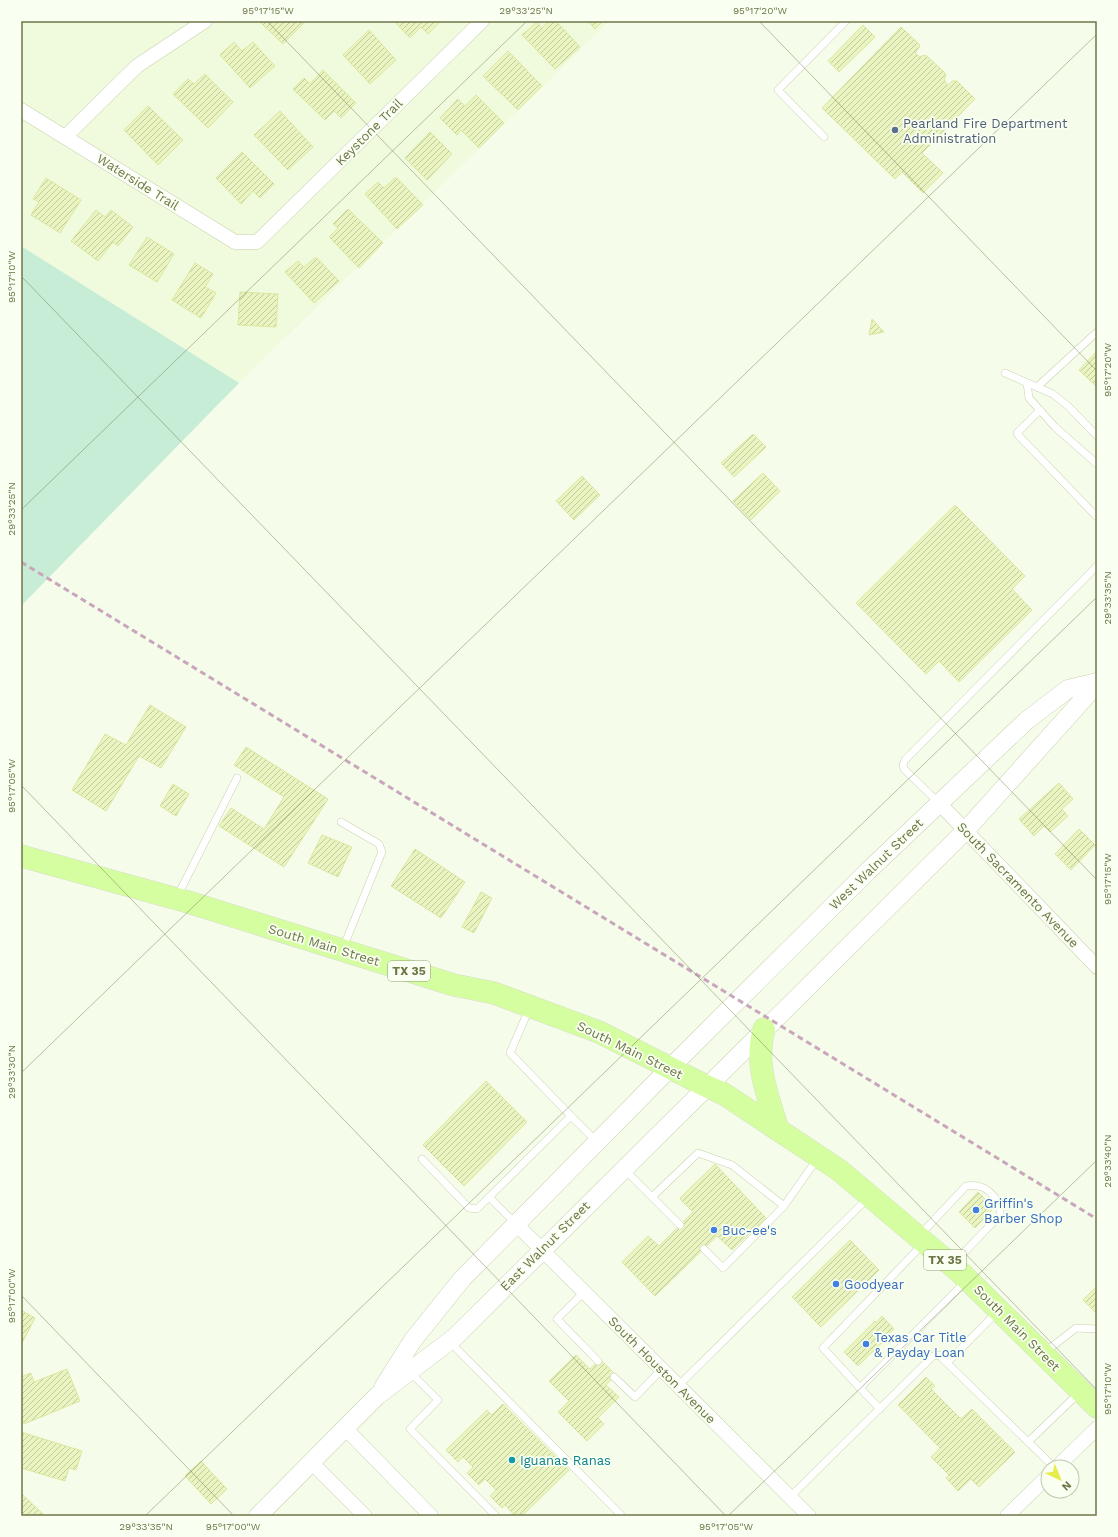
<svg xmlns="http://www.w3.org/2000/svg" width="1118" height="1537" font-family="'Work Sans',sans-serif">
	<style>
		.residential { fill: #f0fbde }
		.grass { fill: #c7edd6 }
		.building { fill: url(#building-hatch); stroke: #dae89f }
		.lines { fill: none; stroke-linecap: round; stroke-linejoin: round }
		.service-casing { stroke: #c8d2ae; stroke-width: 8 }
		.minor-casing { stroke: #c8d2ae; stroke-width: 15 }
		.tertiary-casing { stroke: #c8d2ae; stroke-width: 19 }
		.primary-casing { stroke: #d9dbcf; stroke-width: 23 }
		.service { stroke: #fff; stroke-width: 7 }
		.minor { stroke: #fff; stroke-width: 14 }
		.tertiary { stroke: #fff; stroke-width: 18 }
		.primary { stroke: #d5fea0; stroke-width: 22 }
		.rail { stroke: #caa6bd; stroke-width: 3; stroke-dasharray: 6 4; stroke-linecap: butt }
		.ticks { fill: none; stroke: #6d7648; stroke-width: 1; stroke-opacity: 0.45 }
		.service-dot { fill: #5c6f8a; stroke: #f9fff1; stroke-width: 1.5 }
		.shop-dot { fill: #3f7fe0; stroke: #f9fff1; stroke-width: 1.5 }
		.culture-dot { fill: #0f9aa8; stroke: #f9fff1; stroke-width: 1.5 }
		.labels { text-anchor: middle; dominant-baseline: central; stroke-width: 3.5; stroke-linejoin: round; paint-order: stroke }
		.shield { fill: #f9fff1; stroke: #979f7b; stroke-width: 1 }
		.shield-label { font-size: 12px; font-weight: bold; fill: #6d7648 }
		.service-label { font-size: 13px; fill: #4e5e75; stroke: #f9fff1; text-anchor: start }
		.street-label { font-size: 13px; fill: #6d7648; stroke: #f9fff1 }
		.shop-label { font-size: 13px; fill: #366cbe; stroke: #f9fff1; text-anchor: start }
		.culture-label { font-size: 13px; fill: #0d838f; stroke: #f9fff1; text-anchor: start }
		.neatline { fill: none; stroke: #6d7648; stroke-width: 1.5 }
		.ticks-label { font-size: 10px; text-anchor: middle; fill: #6d7648 }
	</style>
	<defs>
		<pattern id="building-hatch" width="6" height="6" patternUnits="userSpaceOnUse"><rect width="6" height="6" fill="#e9f4c0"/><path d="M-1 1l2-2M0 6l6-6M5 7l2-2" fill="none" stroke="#c1ca9e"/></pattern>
	</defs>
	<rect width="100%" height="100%" fill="#f5fdea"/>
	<path class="residential" d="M 21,21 L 610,21 L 239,383 L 21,246 Z"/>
	<path class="grass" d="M 21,246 L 239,383 L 21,606 Z"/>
	<g class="building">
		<path d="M 259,21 L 306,21 L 283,44 Z"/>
		<path d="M 394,21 L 441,21 L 428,34 L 421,27 L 410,38 Z"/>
		<path d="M 549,21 L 556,21 L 580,47 L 555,69 L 522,35 L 537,22 L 542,28 Z"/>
		<path d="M 588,21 L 603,21 L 595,29 Z"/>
		<path d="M 863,25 L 875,37 L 839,72 L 828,61 Z"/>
		<path d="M 901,27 L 919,44 L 920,46 L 915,53 L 920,57 L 924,55 L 927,56 L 945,73 L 946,76 L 944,80 L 948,85 L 952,81 L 957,81 L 975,99 L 922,153 L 943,173 L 923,193 L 902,172 L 895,179 L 822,108 Z"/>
		<path d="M 369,30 L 396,60 L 370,84 L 343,55 Z"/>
		<path d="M 234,42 L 242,51 L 253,42 L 275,66 L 250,88 L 220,55 Z"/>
		<path d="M 508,51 L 542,86 L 518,110 L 483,76 Z"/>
		<path d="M 323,70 L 356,103 L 341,118 L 334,111 L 325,120 L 293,89 L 304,78 L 310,84 Z"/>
		<path d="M 205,74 L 233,102 L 208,128 L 173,94 L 188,79 L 194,84 Z"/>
		<path d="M 476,95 L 504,123 L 479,148 L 461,130 L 457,135 L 440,118 L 458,99 L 465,106 Z"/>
		<path d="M 148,106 L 183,140 L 158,165 L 124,130 Z"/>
		<path d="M 280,111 L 313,147 L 288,170 L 254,135 Z"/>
		<path d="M 430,132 L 452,154 L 427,180 L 405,158 Z"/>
		<path d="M 242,152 L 274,184 L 260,198 L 253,191 L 241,204 L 216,178 Z"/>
		<path d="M 396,177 L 423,205 L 397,229 L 365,194 L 378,182 L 384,188 Z"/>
		<path d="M 46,178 L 81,200 L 60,233 L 31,215 L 39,202 L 33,199 Z"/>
		<path d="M 348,209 L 383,243 L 359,268 L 329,237 L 338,228 L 333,224 Z"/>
		<path d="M 96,210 L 105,217 L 111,210 L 133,227 L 118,246 L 113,242 L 98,261 L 71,241 Z"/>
		<path d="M 147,237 L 174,254 L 157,282 L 129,265 Z"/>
		<path d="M 316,257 L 339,281 L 314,303 L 285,272 L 298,261 L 304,267 Z"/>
		<path d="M 195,263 L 213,274 L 205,287 L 216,293 L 201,318 L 172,300 Z"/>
		<path d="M 240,292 L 278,294 L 276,327 L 238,325 Z"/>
		<path d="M 872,319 L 884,332 L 869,335 Z"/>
		<path d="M 1097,351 L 1097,387 L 1079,370 Z"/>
		<path d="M 753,434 L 766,447 L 734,477 L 721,463 Z"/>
		<path d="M 763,473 L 780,491 L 751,520 L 733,501 Z"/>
		<path d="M 582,476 L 600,495 L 574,520 L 556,501 Z"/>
		<path d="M 955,505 L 1025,576 L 1012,589 L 1032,610 L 959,682 L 939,661 L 926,674 L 856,603 Z"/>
		<path d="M 150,705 L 186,727 L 161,768 L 139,756 L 106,811 L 72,790 L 105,734 L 126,745 Z"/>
		<path d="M 246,747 L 328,799 L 284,867 L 219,826 L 231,808 L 264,829 L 284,797 L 234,765 Z"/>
		<path d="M 1059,783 L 1073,799 L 1062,809 L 1068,816 L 1050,832 L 1044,826 L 1034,836 L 1019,819 Z"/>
		<path d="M 173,784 L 189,794 L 176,816 L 160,806 Z"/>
		<path d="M 1079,829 L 1095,845 L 1071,870 L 1055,854 Z"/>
		<path d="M 322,835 L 352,847 L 338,877 L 308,863 Z"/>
		<path d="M 415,849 L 465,882 L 441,918 L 391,886 Z"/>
		<path d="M 481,892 L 492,898 L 474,933 L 462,927 Z"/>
		<path d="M 486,1081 L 527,1122 L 464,1186 L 423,1145 Z"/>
		<path d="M 715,1164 L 766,1218 L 732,1250 L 717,1236 L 655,1296 L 622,1262 L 648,1236 L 659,1246 L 693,1212 L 680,1199 L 681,1197 Z"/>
		<path d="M 978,1192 L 994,1208 L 975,1228 L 959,1212 Z"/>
		<path d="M 850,1240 L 879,1270 L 821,1327 L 792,1297 Z"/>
		<path d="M 1097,1286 L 1097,1314 L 1083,1300 Z"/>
		<path d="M 21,1310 L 35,1318 L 21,1345 Z"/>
		<path d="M 882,1316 L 894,1329 L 888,1335 L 889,1336 L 858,1366 L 844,1352 L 875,1321 L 876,1323 Z"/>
		<path d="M 576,1355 L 590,1369 L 600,1359 L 616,1375 L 606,1385 L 619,1397 L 598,1418 L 604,1424 L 587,1441 L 558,1412 L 569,1401 L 549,1381 Z"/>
		<path d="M 67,1369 L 80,1401 L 24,1424 L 21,1417 L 21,1377 L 31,1373 L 34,1382 Z"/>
		<path d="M 926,1377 L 935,1386 L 931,1389 L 961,1419 L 972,1409 L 1015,1452 L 979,1487 L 971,1479 L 958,1491 L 946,1478 L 949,1475 L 931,1457 L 940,1448 L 898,1405 Z"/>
		<path d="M 503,1404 L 569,1470 L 522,1516 L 515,1516 L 505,1505 L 502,1508 L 490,1496 L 496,1490 L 485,1479 L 479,1485 L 467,1473 L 473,1467 L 463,1457 L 458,1462 L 446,1450 L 487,1410 L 492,1415 Z"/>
		<path d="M 21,1432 L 82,1451 L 76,1470 L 69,1468 L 65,1481 L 21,1468 Z"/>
		<path d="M 201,1461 L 227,1489 L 211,1504 L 185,1476 Z"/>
		<path d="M 21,1493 L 45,1516 L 21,1516 Z"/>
	</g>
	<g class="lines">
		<g class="service-casing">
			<g id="service">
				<path d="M 824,137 L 778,90 L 846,21"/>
				<path d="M 1005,373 L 1053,394 L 1068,406 L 1097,436"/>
				<path d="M 1027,383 L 1029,398 L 1055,427 L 1097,464"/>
				<path d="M 1037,387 L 1097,332"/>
				<path d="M 1040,410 L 1017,433 L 1019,436 L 1097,517"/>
				<path d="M 939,803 L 904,769 L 903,765 L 905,760 L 1097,566"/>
				<path d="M 341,822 L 379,844 L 382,852 L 343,948"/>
				<path d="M 177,897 L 237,778"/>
				<path d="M 571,1116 L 597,1142"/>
				<path d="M 422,1159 L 469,1208 L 477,1209 L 571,1116 L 510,1053 L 529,1009"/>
				<path d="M 625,1170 L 680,1225"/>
				<path d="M 489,1197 L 516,1224"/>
				<path d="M 652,1197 L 698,1153 L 732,1165 L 784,1206"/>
				<path d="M 920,1235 L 966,1186 C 982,1183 992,1191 1000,1205 L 1000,1215 L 953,1264"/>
				<path d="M 923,1244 L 823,1348 L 860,1388 L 966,1281"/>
				<path d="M 704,1249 L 723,1268 L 784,1206 L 817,1159"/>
				<path d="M 584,1292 L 557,1319 L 598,1361"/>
				<path d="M 449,1341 L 622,1516"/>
				<path d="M 1045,1352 L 1076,1328 L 1097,1329"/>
				<path d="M 947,1363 L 1054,1467"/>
				<path d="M 409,1371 L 438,1400 L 410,1429 L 496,1516"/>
				<path d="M 614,1377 L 635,1397 L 662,1369"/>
				<path d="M 678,1386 L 869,1197"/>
				<path d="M 860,1388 L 880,1409"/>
				<path d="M 1028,1442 L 1079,1393"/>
				<path d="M 790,1497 L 933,1356 L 939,1355 L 947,1363 L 997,1312"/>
			</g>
		</g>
		<g class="minor-casing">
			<g id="minor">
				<path d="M 21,110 L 235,242 L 257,242 L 482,21"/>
				<path d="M 65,137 L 137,66 L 205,21"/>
				<path d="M 939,803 L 1097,967"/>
				<path d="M 516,1224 L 809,1516"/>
				<path d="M 345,1428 L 431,1516"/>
				<path d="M 311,1462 L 365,1516"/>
				<path d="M 1057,1467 L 1097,1428"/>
				<path d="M 1007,1516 L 1048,1476"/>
			</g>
		</g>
		<g class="tertiary-casing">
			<g id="tertiary">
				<path d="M 384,1386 L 413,1340 L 462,1279 L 670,1068 L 868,871 L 1026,721 L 1068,689 L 1097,682"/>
				<path d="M 258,1516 L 377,1396 L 455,1337 L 966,830 L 1097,684"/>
			</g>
		</g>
		<g class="primary-casing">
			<g id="primary">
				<path d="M 21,856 L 188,902 L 454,985 L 494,993 L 599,1032 L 706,1086 L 724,1094 L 839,1170 L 897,1219 L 962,1274 L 1097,1407"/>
				<path d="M 764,1029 C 754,1064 768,1096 778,1130"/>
			</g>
		</g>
		<use href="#service" class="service"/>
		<use href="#minor" class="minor"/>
		<use href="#tertiary" class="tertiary"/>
		<use href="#primary" class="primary"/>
		<path class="rail" d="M 21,562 L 1097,1219"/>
	</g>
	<path class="ticks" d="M 267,21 L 1097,880M 759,21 L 1097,371M 21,276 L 1097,1390M 21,510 L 527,21M 21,785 L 726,1516M 21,1073 L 1097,34M 21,1295 L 234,1516M 145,1516 L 1097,597M 728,1516 L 1097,1160"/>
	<circle class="service-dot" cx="895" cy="130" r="4"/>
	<g class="shop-dot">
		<circle cx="976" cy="1210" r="4"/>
		<circle cx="714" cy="1230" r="4"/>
		<circle cx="836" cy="1284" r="4"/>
		<circle cx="866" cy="1344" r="4"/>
	</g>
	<circle class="culture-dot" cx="512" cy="1460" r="4"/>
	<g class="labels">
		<g class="shield">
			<rect x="388" y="961" width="42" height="20" rx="3"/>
			<rect x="924" y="1250" width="42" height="20" rx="3"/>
		</g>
		<g class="shield-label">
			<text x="409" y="971">TX 35</text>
			<text x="945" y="1260">TX 35</text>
		</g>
		<g class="service-label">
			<text x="903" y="123">Pearland Fire Department<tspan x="903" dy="15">Administration</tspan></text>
		</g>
		<g class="street-label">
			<text transform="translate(369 132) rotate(-45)">Keystone Trail</text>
			<text transform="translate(138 182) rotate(32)">Waterside Trail</text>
			<text transform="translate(876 864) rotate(-44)">West Walnut Street</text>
			<text transform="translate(1018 885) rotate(46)">South Sacramento Avenue</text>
			<text transform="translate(324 945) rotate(17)">South Main Street</text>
			<text transform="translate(630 1050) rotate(26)">South Main Street</text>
			<text transform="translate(545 1246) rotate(-45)">East Walnut Street</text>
			<text transform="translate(1017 1328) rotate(45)">South Main Street</text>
			<text transform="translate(662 1370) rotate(45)">South Houston Avenue</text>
		</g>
		<g class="shop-label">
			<text x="984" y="1203">Griffin's<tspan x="984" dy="15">Barber Shop</tspan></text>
			<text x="722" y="1230">Buc-ee's</text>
			<text x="844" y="1284">Goodyear</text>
			<text x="874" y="1337">Texas Car Title<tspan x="874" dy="15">&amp; Payday Loan</tspan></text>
		</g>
		<g class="culture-label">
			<text x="520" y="1460">Iguanas Ranas</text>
		</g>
	</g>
	<rect width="1118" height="1537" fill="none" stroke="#f9fff1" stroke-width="44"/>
	<g transform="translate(1060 1479) rotate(136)"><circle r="19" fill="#f9fff1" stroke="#c1c8ad"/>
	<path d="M0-3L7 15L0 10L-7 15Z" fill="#e6ec4a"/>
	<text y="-6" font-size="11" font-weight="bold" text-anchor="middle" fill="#6d7648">N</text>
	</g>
	<rect x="22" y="22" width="1074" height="1493" class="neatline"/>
	<g class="ticks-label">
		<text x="268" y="14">95°17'15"W</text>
		<text x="526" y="14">29°33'25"N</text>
		<text x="760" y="14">95°17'20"W</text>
		<text transform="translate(11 277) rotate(-90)" y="4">95°17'10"W</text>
		<text transform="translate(1107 370) rotate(-90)" y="4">95°17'20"W</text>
		<text transform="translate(11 509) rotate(-90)" y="4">29°33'25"N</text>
		<text transform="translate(1107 598) rotate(-90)" y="4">29°33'35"N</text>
		<text transform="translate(11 786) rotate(-90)" y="4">95°17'05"W</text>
		<text transform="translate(1107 879) rotate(-90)" y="4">95°17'15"W</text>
		<text transform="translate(11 1072) rotate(-90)" y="4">29°33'30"N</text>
		<text transform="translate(1107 1161) rotate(-90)" y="4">29°33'40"N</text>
		<text transform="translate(11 1296) rotate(-90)" y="4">95°17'00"W</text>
		<text transform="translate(1107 1389) rotate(-90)" y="4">95°17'10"W</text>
		<text x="146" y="1530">29°33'35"N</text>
		<text x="233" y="1530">95°17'00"W</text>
		<text x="726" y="1530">95°17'05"W</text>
	</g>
</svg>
